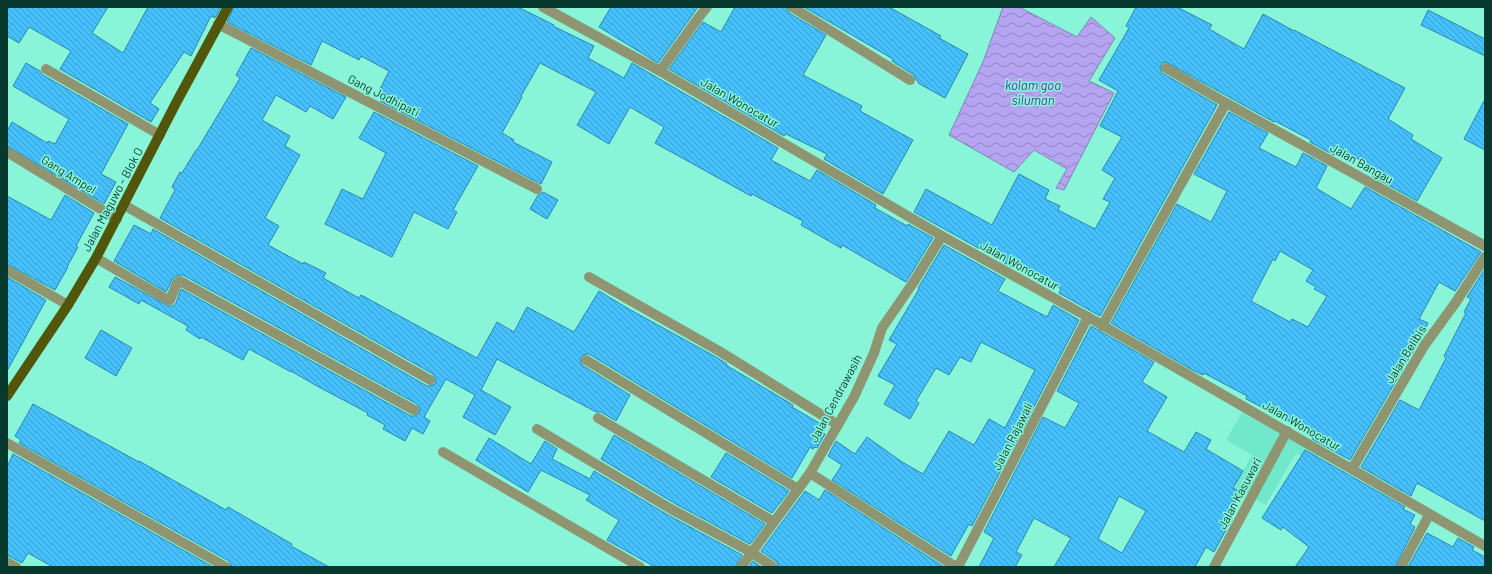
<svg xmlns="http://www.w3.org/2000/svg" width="1492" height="574" font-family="Barlow,sans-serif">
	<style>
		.built { fill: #72e8ca }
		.water { fill: url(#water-waves); stroke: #8184b6 }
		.building { fill: url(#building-back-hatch); stroke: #2987b4; fill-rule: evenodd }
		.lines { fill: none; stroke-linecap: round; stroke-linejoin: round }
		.minor { stroke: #8f9471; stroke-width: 10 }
		.major { stroke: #51560b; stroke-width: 10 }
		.labels { text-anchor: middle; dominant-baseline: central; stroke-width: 3; stroke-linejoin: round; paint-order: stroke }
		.street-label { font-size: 12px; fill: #07392e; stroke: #89f5d8 }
		.water-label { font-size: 13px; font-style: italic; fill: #5a35a2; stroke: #89f5d8 }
	</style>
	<defs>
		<pattern id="water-waves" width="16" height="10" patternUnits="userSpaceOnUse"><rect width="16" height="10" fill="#b5a4f1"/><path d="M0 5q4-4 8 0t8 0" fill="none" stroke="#9187c4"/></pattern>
		<pattern id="building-back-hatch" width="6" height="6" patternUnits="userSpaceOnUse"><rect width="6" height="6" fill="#46c1fd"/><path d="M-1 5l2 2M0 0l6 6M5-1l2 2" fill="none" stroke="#389ecd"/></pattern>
	</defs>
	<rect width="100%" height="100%" fill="#89f5d8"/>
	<path class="built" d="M 1242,412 L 1318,455 L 1314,463 L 1296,453 L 1266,505 L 1234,487 L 1252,455 L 1226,440 Z"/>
	<path class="water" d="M 1003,7 L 1019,7 L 1077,37 L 1091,17 L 1115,38 L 1089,81 L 1114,93 L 1064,190 L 1056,188 L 1067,169 L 1034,150 L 1014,172 L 949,135 L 983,62 Z"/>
	<g class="building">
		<path d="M 7,7 L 108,7 L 92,33 L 123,53 L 148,7 L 221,7 L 215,18 L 211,16 L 191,56 L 184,52 L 150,103 L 159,109 L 151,122 L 60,69 L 71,51 L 29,27 L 19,43 L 7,36 Z"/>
		<path d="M 234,7 L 518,7 L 554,25 L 553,26 L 594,46 L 588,58 L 624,78 L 632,63 L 778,148 L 771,160 L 810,181 L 817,170 L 876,205 L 875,208 L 907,226 L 908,224 L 933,238 L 906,282 L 842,245 L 841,248 L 801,225 L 803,221 L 752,194 L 751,196 L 655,143 L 664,127 L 630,107 L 609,144 L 577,125 L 596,92 L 540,63 L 521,96 L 522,97 L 502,133 L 514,140 L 513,142 L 552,162 L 541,184 L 380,101 L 383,96 L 378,93 L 389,71 L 361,56 L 359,60 L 322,41 L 311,65 L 227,22 Z"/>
		<path d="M 611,7 L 698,7 L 658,63 L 599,27 Z"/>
		<path d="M 735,7 L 786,7 L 789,13 L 826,35 L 803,75 L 862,106 L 860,111 L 913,140 L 883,194 L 824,159 L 827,154 L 786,134 L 784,136 L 669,69 L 703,22 L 721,32 Z"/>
		<path d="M 804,7 L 889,7 L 941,36 L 939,38 L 968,54 L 945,98 L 918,83 L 919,82 L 916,80 L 914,75 L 892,61 L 893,59 Z"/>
		<path d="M 1136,7 L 1177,7 L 1212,25 L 1209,29 L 1244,49 L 1263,14 L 1294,31 L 1294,30 L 1405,88 L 1388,119 L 1413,135 L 1411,139 L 1442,158 L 1417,201 L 1372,176 L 1376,170 L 1350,154 L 1347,160 L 1335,154 L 1334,155 L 1310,142 L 1311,140 L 1275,121 L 1274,122 L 1166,62 L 1162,63 L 1160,68 L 1162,73 L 1217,105 L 1100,316 L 1059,293 L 1061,289 L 1015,262 L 1012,267 L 914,212 L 926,189 L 992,225 L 1019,174 L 1049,190 L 1045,199 L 1060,206 L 1058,210 L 1095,229 L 1110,202 L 1103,199 L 1115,178 L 1102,170 L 1122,137 L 1100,126 L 1118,91 L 1099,80 L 1129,28 L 1126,26 Z"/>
		<path d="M 1428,10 L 1485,39 L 1485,56 L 1421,25 Z"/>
		<path d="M 251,48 L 346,97 L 333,119 L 310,106 L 306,112 L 276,95 L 262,120 L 290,136 L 285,146 L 300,155 L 265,218 L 279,226 L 268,245 L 303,264 L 304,262 L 326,273 L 323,278 L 359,298 L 361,295 L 477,358 L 497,322 L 514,332 L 527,307 L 574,332 L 599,291 L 627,308 L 716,357 L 727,364 L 726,365 L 778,396 L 793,405 L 792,407 L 826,427 L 823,433 L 825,434 L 817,448 L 814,447 L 813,449 L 810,447 L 792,478 L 589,354 L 586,354 L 583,355 L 580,359 L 582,365 L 630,395 L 616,421 L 601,412 L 596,412 L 497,359 L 481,390 L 511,407 L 495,435 L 463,417 L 475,395 L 446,379 L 424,417 L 430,421 L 423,434 L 412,428 L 405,441 L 383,429 L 385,425 L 367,415 L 368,413 L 317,386 L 291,371 L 291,372 L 249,349 L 243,360 L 201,337 L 200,339 L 186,330 L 188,326 L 141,300 L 139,304 L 109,287 L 115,277 L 168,306 L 173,306 L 176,303 L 181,289 L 411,416 L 415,416 L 419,413 L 420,409 L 417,404 L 183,275 L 179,275 L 173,278 L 166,292 L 114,261 L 134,225 L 151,234 L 153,229 L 427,386 L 430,386 L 435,384 L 436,380 L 433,374 L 160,218 L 175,190 L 172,187 L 180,172 L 182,173 L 196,150 L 197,150 L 240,78 L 236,75 Z"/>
		<path d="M 26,63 L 40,71 L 43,75 L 128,124 L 101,174 L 116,182 L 104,204 L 7,146 L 7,131 L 12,122 L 47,143 L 48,141 L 55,144 L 69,119 L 13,86 Z"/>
		<path d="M 1485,99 L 1485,150 L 1464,139 Z"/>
		<path d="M 374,112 L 478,166 L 453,210 L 457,212 L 448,229 L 414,212 L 392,257 L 325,224 L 342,189 L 363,199 L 386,153 L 359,138 Z"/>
		<path d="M 1229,112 L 1268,133 L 1259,148 L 1296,167 L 1303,153 L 1327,166 L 1316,188 L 1351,209 L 1365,187 L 1481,252 L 1455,291 L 1439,282 L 1419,319 L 1428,323 L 1419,341 L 1350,460 L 1312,439 L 1314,435 L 1304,429 L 1246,399 L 1247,396 L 1204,373 L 1203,375 L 1194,371 L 1111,323 L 1177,204 L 1211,222 L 1227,191 L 1194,174 ZM 1280,251 L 1313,270 L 1306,281 L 1316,287 L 1314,289 L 1327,296 L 1308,327 L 1292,319 L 1290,322 L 1251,301 L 1273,259 L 1275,261 Z"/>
		<path d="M 543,192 L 558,200 L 547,219 L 530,209 L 538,195 Z"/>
		<path d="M 65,195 L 94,213 L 76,246 L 78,247 L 67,267 L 68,267 L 55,290 L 7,264 L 7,196 L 51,220 Z"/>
		<path d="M 944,245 L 1005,279 L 998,291 L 1047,317 L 1053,305 L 1079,320 L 972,526 L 969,524 L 951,556 L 832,480 L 842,465 L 828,456 L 836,441 L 855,454 L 867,437 L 902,462 L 923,474 L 949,431 L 974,445 L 989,419 L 1005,428 L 1035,370 L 981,342 L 971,362 L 960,357 L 949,375 L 936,368 L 916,401 L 919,403 L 910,419 L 884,404 L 895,385 L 878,376 L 897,344 L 889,340 L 919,289 L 918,288 Z"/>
		<path d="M 1485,269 L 1485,521 L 1417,483 L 1411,496 L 1361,467 L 1400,400 L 1419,410 L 1446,358 L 1444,356 L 1466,313 L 1464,312 L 1471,299 L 1467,297 Z"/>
		<path d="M 7,277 L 46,300 L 7,371 Z"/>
		<path d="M 1091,326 L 1154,362 L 1142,382 L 1167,397 L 1147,431 L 1184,452 L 1196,432 L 1211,440 L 1206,449 L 1243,471 L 1233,488 L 1241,492 L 1227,516 L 1232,519 L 1214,552 L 1206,547 L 1195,567 L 1054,567 L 1071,538 L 1034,518 L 1016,552 L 1022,555 L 1015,567 L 979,567 L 994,538 L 984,532 L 1043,417 L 1065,428 L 1079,403 L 1057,391 ZM 1119,496 L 1146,511 L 1122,553 L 1098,539 Z"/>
		<path d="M 101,330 L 132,348 L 116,376 L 85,358 Z"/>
		<path d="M 33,404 L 139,462 L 139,461 L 226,510 L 228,507 L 292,544 L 291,546 L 329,567 L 232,567 L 229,561 L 19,443 L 21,440 L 15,436 Z"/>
		<path d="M 614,435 L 765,524 L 750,544 L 674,503 L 601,459 Z"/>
		<path d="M 489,438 L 531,464 L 545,441 L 557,449 L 552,459 L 590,479 L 594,471 L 668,515 L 742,555 L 735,567 L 655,567 L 607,540 L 619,520 L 586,500 L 590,495 L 541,470 L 528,492 L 476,460 Z"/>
		<path d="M 1305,450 L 1405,507 L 1403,509 L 1415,515 L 1410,524 L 1415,527 L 1395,567 L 1295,567 L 1309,547 L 1283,527 L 1281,530 L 1262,518 Z"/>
		<path d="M 726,453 L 789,491 L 772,513 L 711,477 Z"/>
		<path d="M 13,454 L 213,567 L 53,567 L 28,553 L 22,563 L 7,555 L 7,467 Z"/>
		<path d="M 825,490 L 944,567 L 779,567 L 777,562 L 761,551 L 805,491 L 819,500 Z"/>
		<path d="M 1427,533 L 1453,547 L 1458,538 L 1474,547 L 1472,550 L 1485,557 L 1485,567 L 1408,567 Z"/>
		<path d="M 753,561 L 761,567 L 749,567 Z"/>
	</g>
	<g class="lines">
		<g class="minor">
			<path d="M 543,7 L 660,71 L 942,236 L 1088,317 L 1485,546"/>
			<path d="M 792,7 L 910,80"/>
			<path d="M 218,24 L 537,189"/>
			<path d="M 1166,68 L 1226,103 L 1485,246"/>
			<path d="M 46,69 L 160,135"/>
			<path d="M 660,71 L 699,17 L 707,7"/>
			<path d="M 7,152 L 117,219"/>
			<path d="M 124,205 L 430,380"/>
			<path d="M 96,258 L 168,300 L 170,300 L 177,283 L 180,281 L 414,410"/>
			<path d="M 7,270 L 68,305"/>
			<path d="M 589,277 L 719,351 L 838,425"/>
			<path d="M 1102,326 L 1226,103"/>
			<path d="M 586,360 L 798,489"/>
			<path d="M 598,418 L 774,522"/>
			<path d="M 537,429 L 671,509 L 751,552 L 773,567"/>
			<path d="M 7,443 L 226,567"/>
			<path d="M 443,452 L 640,567"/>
			<path d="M 1352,469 L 1424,346 L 1456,302 L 1485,257"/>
			<path d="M 810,473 L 956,567"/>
			<path d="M 7,562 L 16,567"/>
			<path d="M 741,567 L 810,473 L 854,397 L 874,353 L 882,328 L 913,283 L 942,236"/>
			<path d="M 958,567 L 1088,317"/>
			<path d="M 1214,567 L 1287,431"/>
			<path d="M 1401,567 L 1429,515"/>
		</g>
		<path class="major" d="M 7,396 L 68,305 L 96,258 L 176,103 L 228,7"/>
	</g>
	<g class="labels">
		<g class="street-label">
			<text transform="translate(384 95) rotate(27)">Gang Jodhipati</text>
			<text transform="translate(740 102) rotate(30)">Jalan Wonocatur</text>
			<text transform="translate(1362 163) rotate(29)">Jalan Bangau</text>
			<text transform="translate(69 174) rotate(32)">Gang Ampel</text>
			<text transform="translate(112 199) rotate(-62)">Jalan Maguwo - Blok O</text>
			<text transform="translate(1020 265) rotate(29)">Jalan Wonocatur</text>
			<text transform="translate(1405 354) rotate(-58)">Jalan Belibis</text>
			<text transform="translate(835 398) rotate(-62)">Jalan Cendrawasih</text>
			<text transform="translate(1302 425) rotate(30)">Jalan Wonocatur</text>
			<text transform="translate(1012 436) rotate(-63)">Jalan Rajawali</text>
			<text transform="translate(1239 493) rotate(-62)">Jalan Kasuwari</text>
		</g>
		<g class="water-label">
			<text x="1033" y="85">kolam goa<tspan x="1033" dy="15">siluman</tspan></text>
		</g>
	</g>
	<rect width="1492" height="574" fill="none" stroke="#07392e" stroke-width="16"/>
</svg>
